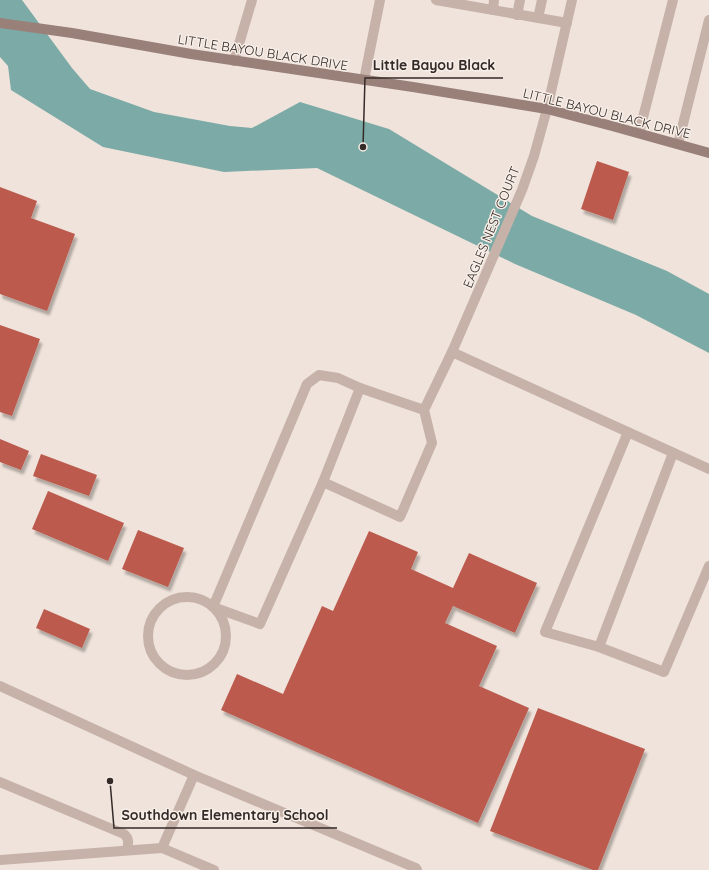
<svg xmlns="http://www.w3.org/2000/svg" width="709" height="870" font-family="Quicksand,sans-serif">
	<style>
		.water { fill: #7caaa6 }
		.building { fill: #bb5a4d; filter: url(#shadow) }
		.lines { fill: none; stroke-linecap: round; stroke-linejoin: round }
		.lane { stroke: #c6b2a8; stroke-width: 10 }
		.street { stroke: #c6b2a8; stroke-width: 10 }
		.secondary { stroke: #99817a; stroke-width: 10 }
		.labels { text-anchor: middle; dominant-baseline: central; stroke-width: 3; stroke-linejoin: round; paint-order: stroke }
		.street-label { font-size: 13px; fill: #342a28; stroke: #f7eee7 }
		.leader { fill: none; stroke: #342a28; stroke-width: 1.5 }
		.callout-dot { fill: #342a28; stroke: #f7eee7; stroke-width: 1.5 }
		.callout-label { font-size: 14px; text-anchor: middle; font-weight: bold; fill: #342a28; stroke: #f7eee7; stroke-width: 3; stroke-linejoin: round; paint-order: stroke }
	</style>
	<defs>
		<filter id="shadow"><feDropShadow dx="2.5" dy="4.5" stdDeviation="1" flood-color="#0004"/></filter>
	</defs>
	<rect width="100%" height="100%" fill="#efe3db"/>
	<path class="water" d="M 0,0 L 22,0 L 72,68 L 90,89 L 154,112 L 230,126 L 252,128 L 300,102 L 389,129 L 532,216 L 667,271 L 709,294 L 709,353 L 636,315 L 515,264 L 317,168 L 224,172 L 103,147 L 11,90 L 8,66 L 0,57 Z"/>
	<g class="building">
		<path d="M 597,161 L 629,172 L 613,220 L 581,209 Z"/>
		<path d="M 0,187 L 37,201 L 31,218 L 75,234 L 47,311 L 0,294 Z"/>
		<path d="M 0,325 L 40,339 L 12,416 L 0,412 Z"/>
		<path d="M 0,439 L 29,451 L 21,470 L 0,462 Z"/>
		<path d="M 41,454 L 97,475 L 89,496 L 33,476 Z"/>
		<path d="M 48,491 L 124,523 L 108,561 L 32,529 Z"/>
		<path d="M 138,530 L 184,548 L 168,587 L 122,569 Z"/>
		<path d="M 369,531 L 418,552 L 411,569 L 453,588 L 469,553 L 537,583 L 515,633 L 453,606 L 445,623 L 497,646 L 479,686 L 529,708 L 478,823 L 221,710 L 237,674 L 283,694 L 322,606 L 333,611 Z"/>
		<path d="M 44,609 L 90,629 L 82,648 L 36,628 Z"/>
		<path d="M 538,708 L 645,749 L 598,870 L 593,870 L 490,831 Z"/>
	</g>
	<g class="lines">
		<g class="lane">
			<path d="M 436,0 L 567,23"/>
			<path d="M 493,10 L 494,0"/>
			<path d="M 517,15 L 520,0"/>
			<path d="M 538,18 L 542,0"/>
			<path d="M 234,61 L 252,0"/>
			<path d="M 364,80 L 380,0"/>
			<path d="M 547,109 L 572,0"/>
			<path d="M 424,410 L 360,388 L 323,482 L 400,517 L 432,443 L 424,410 L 452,352 L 709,469"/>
			<path d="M 673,453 L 599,647 L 664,672 L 709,566"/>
			<path d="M 323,482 L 260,624 L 213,607 L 307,384 L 319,375 L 338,378 L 360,388"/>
			<circle cx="187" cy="636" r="39"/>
			<path d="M 599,647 L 545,632 L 628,432"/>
			<path d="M 0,686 L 194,775 L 416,868 L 417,870"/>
			<path d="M 0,782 L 124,834 C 130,839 128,844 127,850"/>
			<path d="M 162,848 L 214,870"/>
			<path d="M 0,860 L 162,848 L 194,775"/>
		</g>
		<g class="street">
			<path d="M 639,133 L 673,0"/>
			<path d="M 678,144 L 709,20"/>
			<path d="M 452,352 L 522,190 L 534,156 L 547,109"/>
		</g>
		<path class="secondary" d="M 0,23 L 72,33 L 191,54 L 413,87 L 547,109 L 612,126 L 709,153"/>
	</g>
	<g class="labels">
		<g class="street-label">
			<text transform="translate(263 52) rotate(9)">LITTLE BAYOU BLACK DRIVE</text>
			<text transform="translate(607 113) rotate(14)">LITTLE BAYOU BLACK DRIVE</text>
			<text transform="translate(491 227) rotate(-68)">EAGLES NEST COURT</text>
		</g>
	</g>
	<path class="leader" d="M363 147L365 78H503M110 781L114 828H337"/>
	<g class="callout-dot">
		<circle cx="363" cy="147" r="4"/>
		<circle cx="110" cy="781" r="4"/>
	</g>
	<g class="callout-label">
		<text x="434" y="70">Little Bayou Black</text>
		<text x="225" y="820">Southdown Elementary School</text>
	</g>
</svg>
